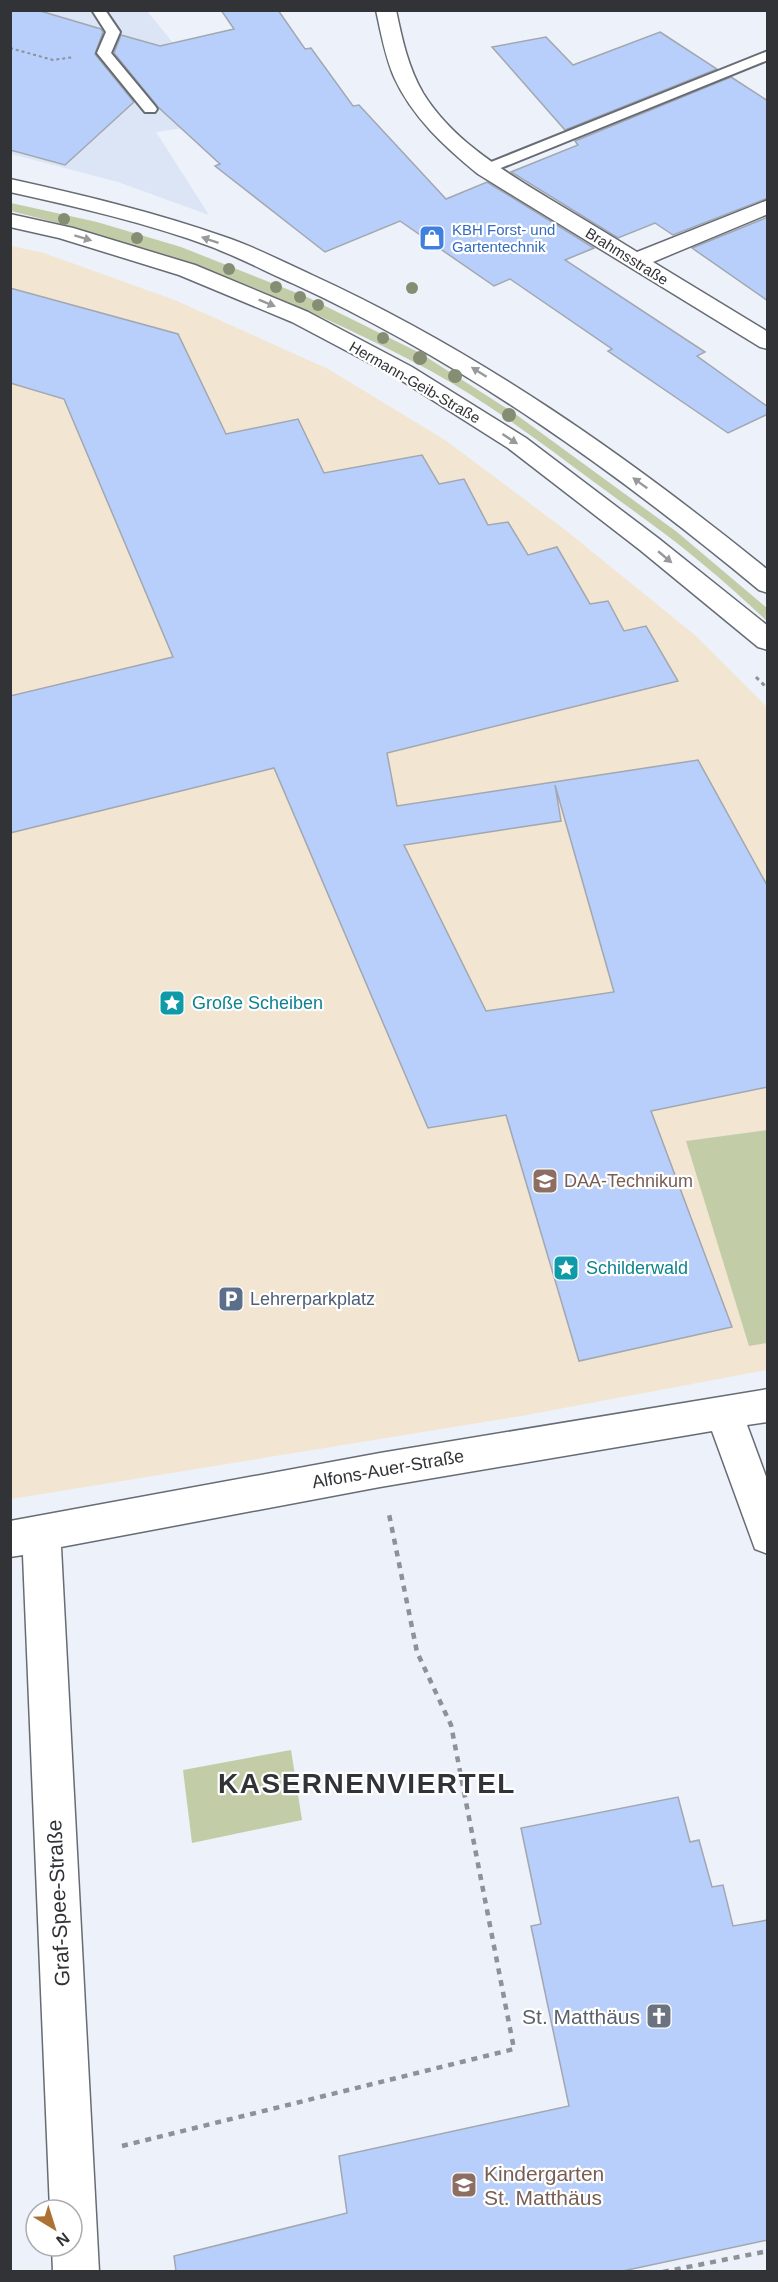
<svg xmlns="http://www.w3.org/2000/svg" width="778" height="2282" font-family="Arial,sans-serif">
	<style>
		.built { fill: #dce5f5 }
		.education { fill: #f2e5d1 }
		.green { fill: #c2cda8 }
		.building { fill: #b7cffa; stroke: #a2a7b0; stroke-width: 1.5; fill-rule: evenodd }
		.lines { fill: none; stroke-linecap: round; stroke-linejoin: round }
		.lane-casing { stroke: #676c74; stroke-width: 4 }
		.street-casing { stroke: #676c74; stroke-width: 3 }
		.secondary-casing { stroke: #676c74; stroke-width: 3 }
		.path-far2 { stroke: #8e9197; stroke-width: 2; stroke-dasharray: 3 3; stroke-linecap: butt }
		.path-far1 { stroke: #8e9197; stroke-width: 3; stroke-dasharray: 4 4; stroke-linecap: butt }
		.path { stroke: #8e9197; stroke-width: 4.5; stroke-dasharray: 6 6; stroke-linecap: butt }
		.lane { fill: #fff; fill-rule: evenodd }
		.street { fill: #fff; fill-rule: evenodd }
		.secondary { fill: #fff; fill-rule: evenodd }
		.tree { fill: #858d73 }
		.oneway { fill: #98999a }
		.labels { text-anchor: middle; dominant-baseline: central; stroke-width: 4.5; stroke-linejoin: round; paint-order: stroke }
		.far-shop-label { font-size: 15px; fill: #366cbe; stroke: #fff; text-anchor: start }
		.far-street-label { font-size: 15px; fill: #313336; stroke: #fff }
		.culture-label { font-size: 18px; fill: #0d838f; stroke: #fff; text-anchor: start }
		.education-label { font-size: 18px; fill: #785e54; stroke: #fff; text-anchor: start }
		.service-label { font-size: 18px; fill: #4e5e75; stroke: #fff; text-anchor: start }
		.street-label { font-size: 18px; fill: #313336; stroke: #fff }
		.near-street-label { font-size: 21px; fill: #313336; stroke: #fff }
		.near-worship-label { font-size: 21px; fill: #5b616d; stroke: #fff; text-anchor: end }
		.near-education-label { font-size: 21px; fill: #785e54; stroke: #fff; text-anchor: start }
		.near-district-label { font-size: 28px; font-weight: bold; letter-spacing: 1.5px; fill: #313336; stroke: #fff }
	</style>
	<rect width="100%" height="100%" fill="#ecf1fa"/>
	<path class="built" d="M 10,11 L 147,11 L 173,43 L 149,48 L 210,124 L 156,132 L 209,215 L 118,182 L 11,154 Z"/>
	<path class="education" d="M 11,246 L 44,253 L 177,301 L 328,369 L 445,440 L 564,529 L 696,636 L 768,708 L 767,1370 L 521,1416 L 11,1499 Z"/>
	<g class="green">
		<path d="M 11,203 L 97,222 L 181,247 L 307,297 L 420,353 L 514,413 L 677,532 L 767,608 L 767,621 C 745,601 723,580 699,561 C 666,533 629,508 594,482 C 542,443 487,402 429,370 C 297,299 156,247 11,211 Z"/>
		<path d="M 767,1130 L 767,1343 L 749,1346 L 686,1141 Z"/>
		<path d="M 291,1750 L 302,1820 L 192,1843 L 183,1770 Z"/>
	</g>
	<g class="building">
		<path d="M 10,10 L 37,10 L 101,29 L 103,32 L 95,54 L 134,102 L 65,165 L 10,150 Z"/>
		<path d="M 221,10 L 278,10 L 305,49 L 311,48 L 353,106 L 359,105 L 446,199 L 487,182 L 594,248 L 565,260 L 705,352 L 697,356 L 768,407 L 768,414 L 728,433 L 608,351 L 612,349 L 510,279 L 494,286 L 400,221 L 325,252 L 215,166 L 220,164 L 158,107 L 114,53 L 121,35 L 160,46 L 234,29 Z"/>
		<path d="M 660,32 L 717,69 L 565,130 L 492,47 L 546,37 L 573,65 Z"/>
		<path d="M 731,77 L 768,101 L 768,198 L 673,235 L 655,223 L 618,238 L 511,172 L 578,145 L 575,141 Z"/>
		<path d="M 768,217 L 768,301 L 692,248 Z"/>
		<path d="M 10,288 L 178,334 L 226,434 L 298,419 L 324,473 L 422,455 L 439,484 L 464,479 L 488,525 L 508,522 L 528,555 L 557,547 L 590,604 L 608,601 L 624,631 L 646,626 L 678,681 L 387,753 L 397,806 L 698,760 L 768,887 L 768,1087 L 651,1111 L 732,1327 L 579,1361 L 506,1115 L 428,1128 L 274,768 L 10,833 L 10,696 L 173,657 L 64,399 L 10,383 ZM 555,785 L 614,992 L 486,1011 L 404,845 L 561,821 Z"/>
		<path d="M 678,1797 L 690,1842 L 699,1840 L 712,1887 L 723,1885 L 733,1926 L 768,1920 L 768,2240 L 623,2271 L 176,2271 L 174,2256 L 347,2213 L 339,2156 L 569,2106 L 531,1926 L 541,1924 L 521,1828 Z"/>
	</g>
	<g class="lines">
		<g class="lane-casing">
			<g id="lane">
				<path d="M 92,10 L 105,10 L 120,32 L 111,53 L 155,106 L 157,109 L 155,112 L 145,112 L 97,53 L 106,32 Z"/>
				<path d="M 768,51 L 768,60 L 491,172 L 486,173 L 479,169 L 481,166 Z"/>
			</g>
		</g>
		<g class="street-casing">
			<g id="street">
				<path d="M 376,10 L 396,10 C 402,39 408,67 423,93 C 452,140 501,169 548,198 C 578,216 608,234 637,252 L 768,200 L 768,214 L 653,262 L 768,332 L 768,349 L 760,347 L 478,174 C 445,147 412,117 394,77 C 385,56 381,33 376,10 Z"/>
				<path d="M 768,1389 L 768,1422 L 747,1425 L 768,1482 L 768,1554 L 755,1549 L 712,1431 L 380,1487 L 61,1547 L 99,2272 L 53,2272 L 52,2246 L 72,2246 L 72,2210 L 50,2210 L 23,1555 L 10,1557 L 10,1521 L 380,1453 Z"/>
			</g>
		</g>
		<g class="secondary-casing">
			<g id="secondary">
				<path d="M 10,179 C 82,195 155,212 225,237 C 255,247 283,262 312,275 C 478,351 626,455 768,570 L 768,593 L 759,590 C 615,471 465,363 294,284 C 267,272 240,258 212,247 C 147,223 78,207 10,192 Z"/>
				<path d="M 10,214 L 73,228 L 195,265 L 308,312 L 412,367 L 526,438 L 658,538 L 768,626 L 768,650 L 758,647 L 640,550 L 508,448 L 396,377 L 292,322 L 179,275 L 59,238 L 10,227 Z"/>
			</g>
		</g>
		<path class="path-far2" d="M 10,48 L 53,60 L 74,57"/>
		<path class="path-far1" d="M 756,677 L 768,689"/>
		<g class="path">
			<path d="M 122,2146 L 514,2049 L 451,1725 L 417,1652 L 389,1514"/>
			<path d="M 663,2272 L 768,2251"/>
		</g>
		<use href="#lane" class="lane"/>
		<use href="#street" class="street"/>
		<use href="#secondary" class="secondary"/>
	</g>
	<g class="tree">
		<circle cx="64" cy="219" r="6"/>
		<circle cx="137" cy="238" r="6"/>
		<circle cx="229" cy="269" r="6"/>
		<circle cx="276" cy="287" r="6"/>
		<circle cx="412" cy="288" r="6"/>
		<circle cx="300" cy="297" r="6"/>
		<circle cx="318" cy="305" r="6"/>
		<circle cx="383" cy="338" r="6"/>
		<circle cx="420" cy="358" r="7"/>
		<circle cx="455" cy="376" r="7"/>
		<circle cx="509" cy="415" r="7"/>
	</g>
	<defs><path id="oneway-solid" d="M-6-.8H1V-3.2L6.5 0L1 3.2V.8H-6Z" transform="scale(1.5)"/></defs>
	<g class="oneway">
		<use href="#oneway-solid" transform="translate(83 238) rotate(17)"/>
		<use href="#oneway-solid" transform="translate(210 240) rotate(-161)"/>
		<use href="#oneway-solid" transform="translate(267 303) rotate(22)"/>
		<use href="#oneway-solid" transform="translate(479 372) rotate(-148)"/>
		<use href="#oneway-solid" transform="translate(510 439) rotate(33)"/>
		<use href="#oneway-solid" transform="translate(640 483) rotate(-144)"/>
		<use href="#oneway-solid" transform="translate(665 557) rotate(40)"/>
	</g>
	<defs>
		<g id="shop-square" transform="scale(1.35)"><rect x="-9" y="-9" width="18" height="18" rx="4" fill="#3f7fe0" stroke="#fff"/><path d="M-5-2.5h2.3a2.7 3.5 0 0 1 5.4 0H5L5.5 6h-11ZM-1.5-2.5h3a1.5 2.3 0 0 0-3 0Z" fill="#fff"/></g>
		<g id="sight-square" transform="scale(1.35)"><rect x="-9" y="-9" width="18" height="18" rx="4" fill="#0f9aa8" stroke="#fff"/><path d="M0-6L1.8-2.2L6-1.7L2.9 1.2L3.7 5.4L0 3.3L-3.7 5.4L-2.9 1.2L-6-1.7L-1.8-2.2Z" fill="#fff"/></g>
		<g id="university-square" transform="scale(1.35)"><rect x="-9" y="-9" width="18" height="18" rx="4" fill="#8d6e63" stroke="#fff"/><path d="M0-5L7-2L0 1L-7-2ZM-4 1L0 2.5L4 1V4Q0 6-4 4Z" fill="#fff"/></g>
		<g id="parking-square" transform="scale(1.35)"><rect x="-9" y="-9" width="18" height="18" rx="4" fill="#5c6f8a" stroke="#fff"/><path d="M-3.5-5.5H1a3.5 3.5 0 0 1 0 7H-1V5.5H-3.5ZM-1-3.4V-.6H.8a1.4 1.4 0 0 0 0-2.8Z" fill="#fff"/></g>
		<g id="church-square" transform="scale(1.35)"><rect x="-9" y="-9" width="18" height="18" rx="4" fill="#6b7280" stroke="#fff"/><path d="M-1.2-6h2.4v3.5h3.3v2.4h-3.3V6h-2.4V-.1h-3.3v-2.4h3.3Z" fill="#fff"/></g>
		<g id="school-square" transform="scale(1.35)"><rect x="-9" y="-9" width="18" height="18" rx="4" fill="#8d6e63" stroke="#fff"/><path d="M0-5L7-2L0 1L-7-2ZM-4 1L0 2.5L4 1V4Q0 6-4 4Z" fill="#fff"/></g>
	</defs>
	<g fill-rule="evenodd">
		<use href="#shop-square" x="432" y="238"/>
		<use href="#sight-square" x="172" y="1003"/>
		<use href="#university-square" x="545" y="1181"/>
		<use href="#sight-square" x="566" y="1268"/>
		<use href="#parking-square" x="231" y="1299"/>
		<use href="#church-square" x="659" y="2016"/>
		<use href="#school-square" x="464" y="2185"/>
	</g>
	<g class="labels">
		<g class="far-shop-label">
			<text x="452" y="229">KBH Forst- und<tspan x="452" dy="17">Gartentechnik</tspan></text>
		</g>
		<g class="far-street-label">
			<text transform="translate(627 256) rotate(32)">Brahmsstraße</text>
			<text transform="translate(415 382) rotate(30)">Hermann-Geib-Straße</text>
		</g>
		<g class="culture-label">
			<text x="192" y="1003">Große Scheiben</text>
			<text x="586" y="1268">Schilderwald</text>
		</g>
		<g class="education-label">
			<text x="564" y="1181">DAA-Technikum</text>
		</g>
		<g class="service-label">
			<text x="250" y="1299">Lehrerparkplatz</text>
		</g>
		<g class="street-label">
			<text transform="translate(388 1469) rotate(-10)">Alfons-Auer-Straße</text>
		</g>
		<g class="near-street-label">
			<text transform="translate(58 1903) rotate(-93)">Graf-Spee-Straße</text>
		</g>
		<g class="near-worship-label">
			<text x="640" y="2016">St. Matthäus</text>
		</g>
		<g class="near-education-label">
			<text x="484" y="2173">Kindergarten<tspan x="484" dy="24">St. Matthäus</tspan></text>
		</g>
		<g class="near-district-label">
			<text x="367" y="1783">KASERNENVIERTEL</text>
		</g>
	</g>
	<rect width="778" height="2282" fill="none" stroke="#313336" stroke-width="24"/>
	<g transform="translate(54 2228) rotate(142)"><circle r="28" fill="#ffffff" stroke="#adadaf" stroke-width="1.5"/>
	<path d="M0-4.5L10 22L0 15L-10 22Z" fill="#ac7133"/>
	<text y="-9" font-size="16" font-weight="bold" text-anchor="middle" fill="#313336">N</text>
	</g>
</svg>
